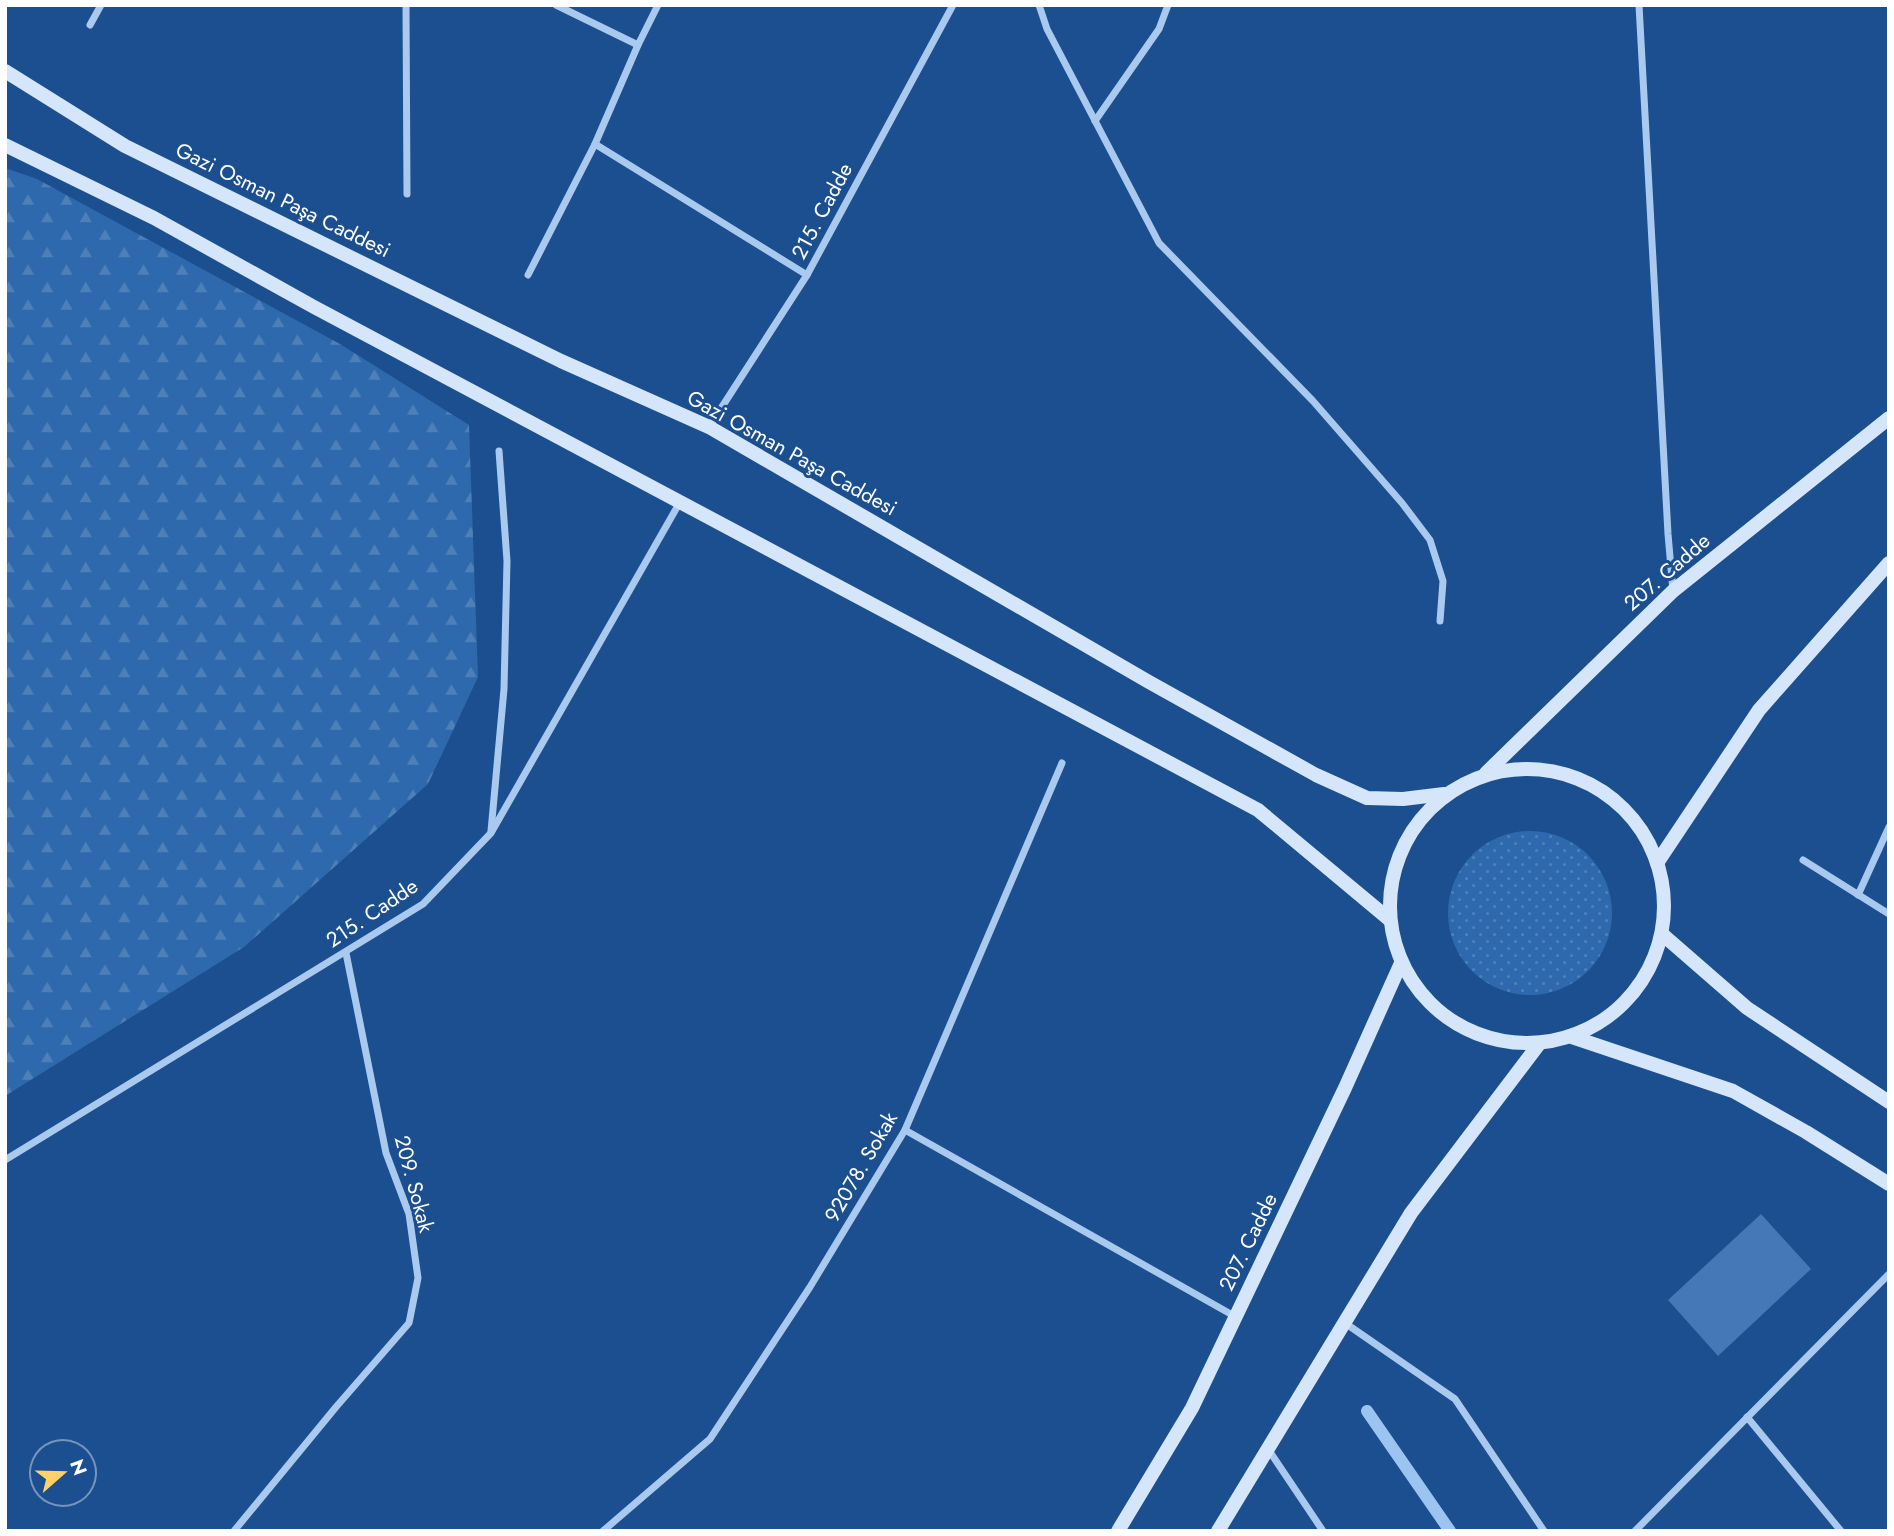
<svg xmlns="http://www.w3.org/2000/svg" width="1894" height="1536" font-family="Jost,sans-serif">
	<style>
		.green { fill: url(#green-dots) }
		.forest { fill: url(#forest-firs) }
		.lines { fill: none; stroke-linecap: round; stroke-linejoin: round }
		.stream { stroke: #9cc4f0; stroke-width: 12 }
		.building { fill: #4478b7 }
		.street { stroke: #a9c9ee; stroke-width: 7 }
		.secondary { stroke: #d6e6fa; stroke-width: 14 }
		.labels { text-anchor: middle; dominant-baseline: central; stroke-width: 6; stroke-linejoin: round; paint-order: stroke }
		.street-label { font-size: 21px; fill: #fff; stroke: #1b4f8f }
	</style>
	<defs>
		<pattern id="green-dots" width="8" height="8" patternUnits="userSpaceOnUse" patternTransform="scale(1.75)"><rect width="8" height="8" fill="#2e69ad"/><path d="M2 2h.1M6 6h.1" fill="none" stroke="#4d80b9" stroke-width="1.8" stroke-linecap="round"/></pattern>
		<pattern id="forest-firs" width="22" height="20" patternUnits="userSpaceOnUse" patternTransform="scale(1.75)"><rect width="22" height="20" fill="#2e69ad"/><path d="M5 1l3.5 6h-7zM16 11l3.5 6h-7z" fill="#4d80b9"/></pattern>
	</defs>
	<rect width="100%" height="100%" fill="#1b4f8f"/>
	<circle class="green" cx="1530" cy="913" r="82"/>
	<path class="forest" d="M 5,168 L 37,179 L 340,344 L 469,425 L 478,677 L 428,784 L 244,947 L 5,1096 Z"/>
	<g class="lines">
		<path class="stream" d="M 1367,1411 L 1450,1531"/>
	</g>
	<path class="building" d="M 1761,1214 L 1811,1269 L 1718,1356 L 1668,1300 Z"/>
	<g class="lines">
		<g class="street">
			<path d="M 406,5 L 407,194"/>
			<path d="M 556,5 L 638,45"/>
			<path d="M 1039,5 L 1047,29 L 1159,243 L 1313,401 L 1402,503 L 1430,540 L 1443,581 L 1440,621"/>
			<path d="M 1639,5 L 1668,534 L 1673,591"/>
			<path d="M 90,25 L 101,5"/>
			<path d="M 1095,121 L 1159,29 L 1168,5"/>
			<path d="M 595,144 L 807,275"/>
			<path d="M 528,275 L 595,144 L 638,45 L 658,5"/>
			<path d="M 709,427 L 807,275 L 953,5"/>
			<path d="M 491,831 L 504,689 L 507,561 L 499,451"/>
			<path d="M 1803,860 L 1889,914"/>
			<path d="M 1858,895 L 1889,827"/>
			<path d="M 905,1130 L 1236,1317"/>
			<path d="M 5,1160 L 423,904 L 491,833 L 680,502"/>
			<path d="M 1345,1323 L 1455,1399 L 1544,1531"/>
			<path d="M 1747,1417 L 1841,1531"/>
			<path d="M 1268,1449 L 1323,1531"/>
			<path d="M 234,1531 L 336,1407 L 409,1323 L 418,1278 L 409,1214 L 386,1153 L 346,953"/>
			<path d="M 603,1531 L 710,1439 L 810,1287 L 905,1130 L 1062,763"/>
			<path d="M 1635,1531 L 1889,1274"/>
		</g>
		<g class="secondary">
			<path d="M 5,71 L 125,146 L 561,361 L 709,427 L 1149,682 L 1316,775 L 1367,798 L 1403,799 L 1444,794"/>
			<path d="M 5,145 L 154,218 L 314,307 L 1258,810 L 1390,920"/>
			<circle cx="1527" cy="906" r="137"/>
			<path d="M 1486,773 L 1673,591 L 1889,418"/>
			<path d="M 1657,863 L 1759,710 L 1889,563"/>
			<path d="M 1662,934 L 1747,1008 L 1889,1102"/>
			<path d="M 1572,1037 L 1733,1091 L 1806,1132 L 1889,1184"/>
			<path d="M 1118,1531 L 1192,1408 L 1345,1088 L 1401,963"/>
			<path d="M 1218,1531 L 1411,1213 L 1539,1044"/>
		</g>
	</g>
	<g class="labels">
		<g class="street-label">
			<text transform="translate(283 200) rotate(26)">Gazi Osman Paşa Caddesi</text>
			<text transform="translate(822 211) rotate(-62)">215. Cadde</text>
			<text transform="translate(792 453) rotate(29)">Gazi Osman Paşa Caddesi</text>
			<text transform="translate(1667 572) rotate(-41)">207. Cadde</text>
			<text transform="translate(372 913) rotate(-34)">215. Cadde</text>
			<text transform="translate(861 1167) rotate(-60)">92078. Sokak</text>
			<text transform="translate(414 1184) rotate(75)">209. Sokak</text>
			<text transform="translate(1248 1242) rotate(-64)">207. Cadde</text>
		</g>
	</g>
	<rect width="1894" height="1536" fill="none" stroke="#ffffff" stroke-width="14"/>
	<g transform="translate(63 1473) rotate(70)"><circle r="33" fill="#1b4f8f" stroke="#7695bc" stroke-width="2"/>
	<path d="M0-5L12 26L0 18L-12 26Z" fill="#ffd166"/>
	<text y="-10" font-size="19" font-weight="bold" text-anchor="middle" fill="#ffffff">N</text>
	</g>
</svg>
